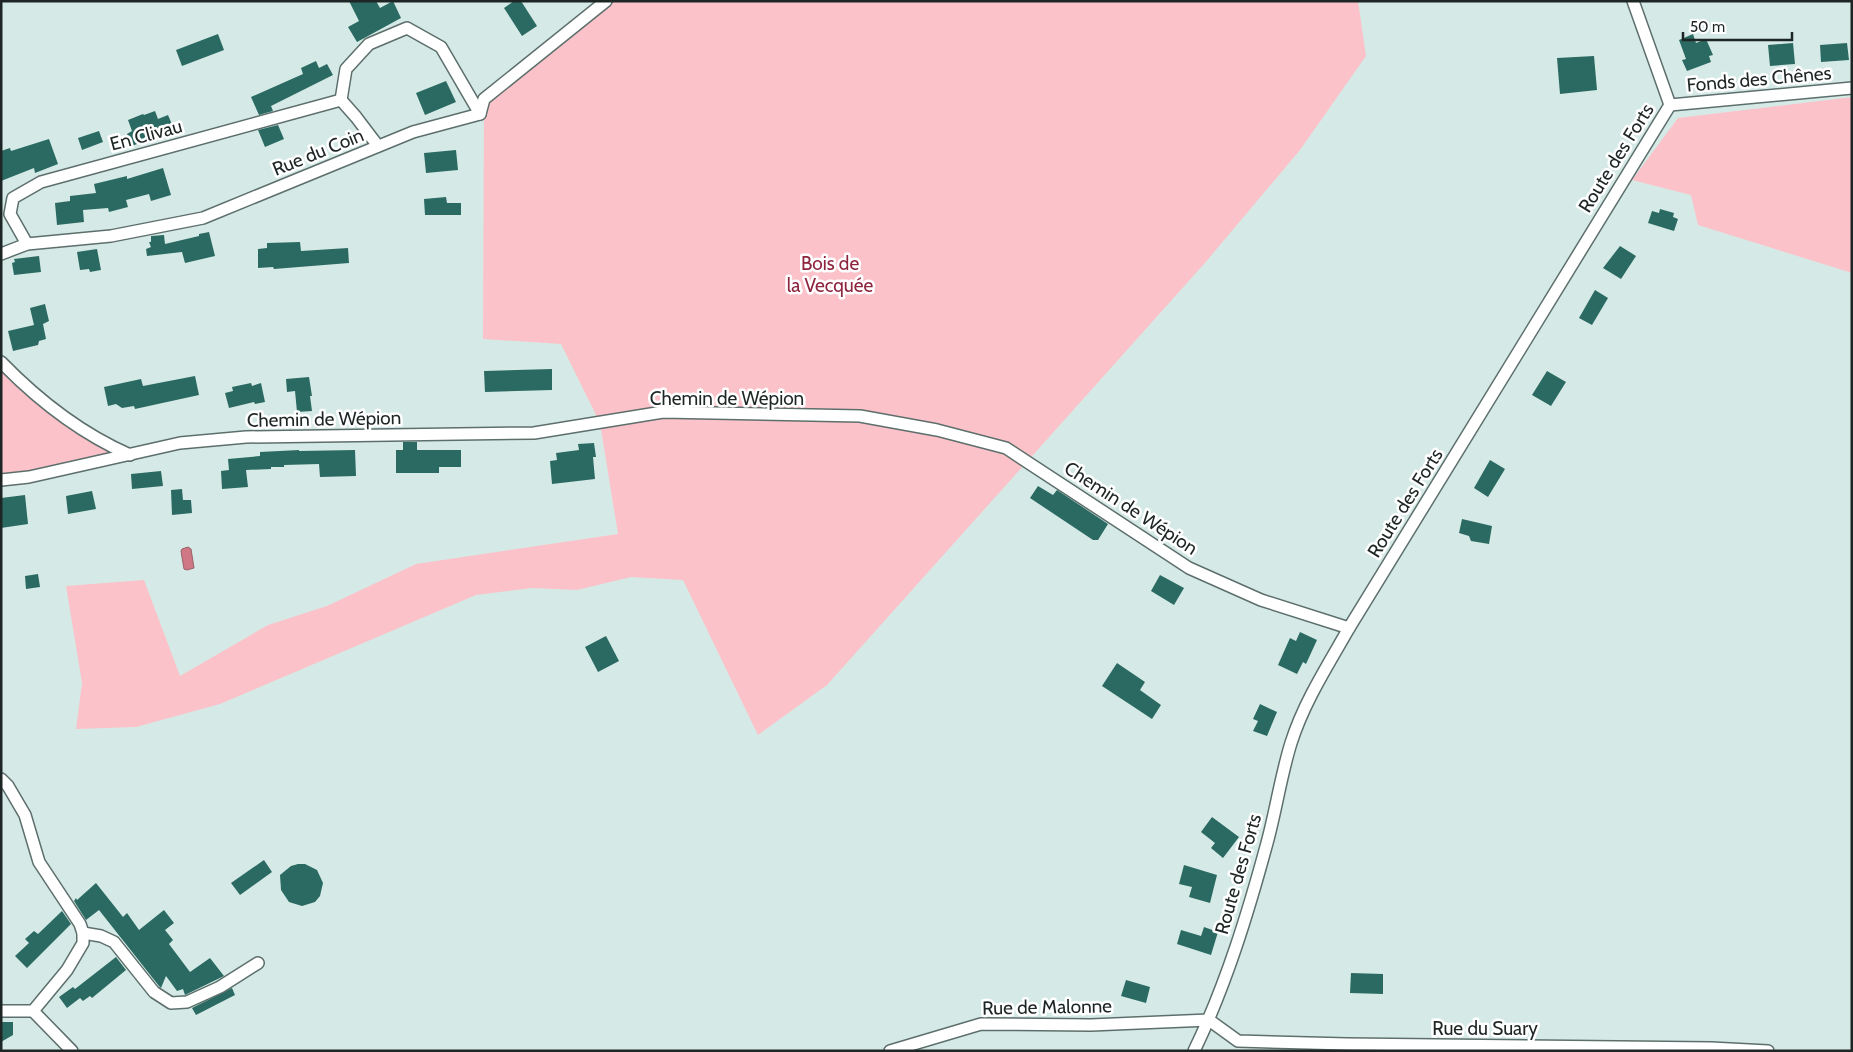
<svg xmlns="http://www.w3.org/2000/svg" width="1853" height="1052" font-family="Cabin,sans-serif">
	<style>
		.green { fill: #fcc2c9 }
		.water { fill: #cf7784; stroke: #9a5f68 }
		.building { fill: #2b6a62 }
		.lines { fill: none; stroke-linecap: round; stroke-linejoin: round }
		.street-casing { stroke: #5d6f6c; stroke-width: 14 }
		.street { stroke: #fff; stroke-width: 11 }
		.labels { text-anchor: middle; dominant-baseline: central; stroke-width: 5; stroke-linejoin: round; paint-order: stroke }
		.street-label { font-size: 19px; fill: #1e2625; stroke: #fff }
		.park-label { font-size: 19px; fill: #8d253e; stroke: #fff }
	</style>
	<rect width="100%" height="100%" fill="#d5eae6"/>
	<g class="green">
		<path d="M 605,1 L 1358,1 L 1366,56 L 1300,150 L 1204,264 L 827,685 L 758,735 L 683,580 L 631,577 L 577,590 L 532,588 L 476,595 L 220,704 L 136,727 L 76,729 L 82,683 L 66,586 L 144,580 L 180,676 L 268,625 L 327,606 L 416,564 L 618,534 L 600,423 L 561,344 L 483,339 L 484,99 Z"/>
		<path d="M 1852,97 L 1852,273 L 1698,225 L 1691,195 L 1632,180 L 1678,118 Z"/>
		<path d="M 1,360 L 41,398 L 130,455 L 1,480 Z"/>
	</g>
	<path class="water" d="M 188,547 L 191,549 L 194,568 L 187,570 L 184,569 L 181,551 L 182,549 Z"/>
	<g class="building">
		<path d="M 349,1 L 376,1 L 380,8 L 393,1 L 401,18 L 357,42 L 348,27 L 359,21 Z"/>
		<path d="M 514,1 L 521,1 L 537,26 L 522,36 L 504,8 Z"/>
		<path d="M 218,34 L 224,50 L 182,66 L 176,50 Z"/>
		<path d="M 1693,34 L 1696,43 L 1706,39 L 1713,55 L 1709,56 L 1711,62 L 1687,71 L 1682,60 L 1686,59 L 1679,40 Z"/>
		<path d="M 1793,43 L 1795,64 L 1770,66 L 1768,45 Z"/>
		<path d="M 1847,43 L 1849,60 L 1821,62 L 1820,45 Z"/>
		<path d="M 1594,56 L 1597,90 L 1560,94 L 1557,58 Z"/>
		<path d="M 316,61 L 319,68 L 327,64 L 333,75 L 271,106 L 273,111 L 259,115 L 251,97 L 303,74 L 301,68 Z"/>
		<path d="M 446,81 L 456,102 L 425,115 L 416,93 Z"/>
		<path d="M 155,111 L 158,119 L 168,115 L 174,129 L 132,146 L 127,134 L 132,131 L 128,120 L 143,114 L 144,115 Z"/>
		<path d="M 278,125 L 284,139 L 265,147 L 258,130 Z"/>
		<path d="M 99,131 L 103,142 L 82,150 L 78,138 Z"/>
		<path d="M 49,139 L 58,164 L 35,173 L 34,168 L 1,181 L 1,151 L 10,148 L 11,151 Z"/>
		<path d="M 456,150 L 458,170 L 426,173 L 424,153 Z"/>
		<path d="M 163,168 L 171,195 L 151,201 L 149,194 L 126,200 L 128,207 L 109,212 L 108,208 L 83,210 L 84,222 L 57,225 L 55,203 L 70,201 L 70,196 L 96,193 L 94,184 L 127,176 L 127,179 Z"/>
		<path d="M 446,197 L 447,203 L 461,203 L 461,215 L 425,215 L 424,199 Z"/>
		<path d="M 1660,209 L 1674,213 L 1673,217 L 1678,219 L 1674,231 L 1648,223 L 1652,211 L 1659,213 Z"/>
		<path d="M 209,232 L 215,256 L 185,263 L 182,252 L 147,256 L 146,249 L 151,247 L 149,242 L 151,242 L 151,236 L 164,235 L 165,244 L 199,236 L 199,234 Z"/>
		<path d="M 300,242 L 301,251 L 348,248 L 349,263 L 274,269 L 273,267 L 258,268 L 258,249 L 267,248 L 267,243 Z"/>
		<path d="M 1620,246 L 1636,256 L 1621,279 L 1603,268 Z"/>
		<path d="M 97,249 L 101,270 L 90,272 L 89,269 L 80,270 L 77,252 Z"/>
		<path d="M 39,256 L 41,272 L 14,275 L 12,263 L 15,262 L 14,259 Z"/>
		<path d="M 1595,290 L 1608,298 L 1592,325 L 1579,318 Z"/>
		<path d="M 45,304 L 49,321 L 43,324 L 46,339 L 39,341 L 38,345 L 13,351 L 8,331 L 34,325 L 30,308 Z"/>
		<path d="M 552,369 L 552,390 L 485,392 L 484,371 Z"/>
		<path d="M 1547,371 L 1566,382 L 1551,406 L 1532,395 Z"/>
		<path d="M 195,376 L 199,395 L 135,409 L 134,406 L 122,408 L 116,404 L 108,406 L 104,387 L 141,379 L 143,386 Z"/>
		<path d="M 309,377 L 312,396 L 310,396 L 312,411 L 297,412 L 295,391 L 287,392 L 286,379 Z"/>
		<path d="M 251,383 L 252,386 L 261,383 L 265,402 L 255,404 L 254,402 L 229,408 L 225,393 L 233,391 L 232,387 Z"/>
		<path d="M 403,442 L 417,442 L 417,450 L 461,450 L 461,467 L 439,467 L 439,473 L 396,473 L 396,450 L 403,450 Z"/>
		<path d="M 594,443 L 596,457 L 593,457 L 595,479 L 552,484 L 550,461 L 557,460 L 556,453 L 579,450 L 578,444 Z"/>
		<path d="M 299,450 L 299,451 L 355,450 L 356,476 L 320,477 L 319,464 L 284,465 L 284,467 L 271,467 L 271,469 L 246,470 L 248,487 L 222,489 L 221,471 L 229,470 L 228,459 L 260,456 L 260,452 Z"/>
		<path d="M 1490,460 L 1505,469 L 1488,497 L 1474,488 Z"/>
		<path d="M 161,471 L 163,486 L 132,489 L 131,474 Z"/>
		<path d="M 1038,486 L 1053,495 L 1057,490 L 1108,524 L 1098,540 L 1093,540 L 1030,498 Z"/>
		<path d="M 182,489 L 183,500 L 191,500 L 192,513 L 172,515 L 171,490 Z"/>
		<path d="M 92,491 L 96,509 L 68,514 L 66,496 Z"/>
		<path d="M 25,495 L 28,524 L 1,528 L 1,498 Z"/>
		<path d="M 1462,519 L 1492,526 L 1489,544 L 1471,541 L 1469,536 L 1459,533 Z"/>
		<path d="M 38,574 L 40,587 L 26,589 L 25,576 Z"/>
		<path d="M 1160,575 L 1184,588 L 1174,605 L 1151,591 Z"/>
		<path d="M 1300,632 L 1317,640 L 1306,664 L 1303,662 L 1297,674 L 1278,665 L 1290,638 L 1296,641 Z"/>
		<path d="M 606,636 L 619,661 L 598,672 L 585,647 Z"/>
		<path d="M 1117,663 L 1145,682 L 1140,690 L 1161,705 L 1152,719 L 1102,686 Z"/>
		<path d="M 1260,704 L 1277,712 L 1267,736 L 1253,731 L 1258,721 L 1253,719 Z"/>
		<path d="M 1212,817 L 1239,837 L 1223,858 L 1211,848 L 1215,843 L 1201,832 Z"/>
		<path d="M 264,860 L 272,872 L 240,895 L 231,883 Z"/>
		<path d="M 298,864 L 305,864 L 317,870 L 323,883 L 320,896 L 315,902 L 302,906 L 289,902 L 281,890 L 280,875 L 291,866 Z"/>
		<path d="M 1184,865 L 1217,875 L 1210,903 L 1189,897 L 1192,887 L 1179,884 Z"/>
		<path d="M 96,883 L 123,917 L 127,913 L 139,930 L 164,910 L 174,923 L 165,930 L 173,940 L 169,944 L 190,972 L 210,958 L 224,976 L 185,995 L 183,989 L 177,991 L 166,976 L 161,988 L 159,986 L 99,910 L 86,920 L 74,901 L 76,898 L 77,900 Z"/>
		<path d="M 62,911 L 71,924 L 27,968 L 15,956 L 29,943 L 25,939 L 34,931 L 38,934 Z"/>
		<path d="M 1204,927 L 1218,932 L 1211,955 L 1177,944 L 1181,930 L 1201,936 Z"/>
		<path d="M 116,957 L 126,970 L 92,998 L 90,996 L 83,1001 L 80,998 L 67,1008 L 59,997 L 73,987 L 75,989 Z"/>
		<path d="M 1351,973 L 1383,974 L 1383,994 L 1350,993 Z"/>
		<path d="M 1126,980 L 1150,987 L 1146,1003 L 1121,996 Z"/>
		<path d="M 232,988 L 235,995 L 196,1015 L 192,1008 Z"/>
		<path d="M 1,1022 L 13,1022 L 13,1035 L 1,1042 Z"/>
	</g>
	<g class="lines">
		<g class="street-casing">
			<g id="street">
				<path d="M 1633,1 L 1670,105"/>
				<path d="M 341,100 L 346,69 L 369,44 L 407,28 L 441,47 L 480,114"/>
				<path d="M 1670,105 L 1852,88"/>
				<path d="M 27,244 L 10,214 L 13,198 L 41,182 L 341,100 L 356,117 L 378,146"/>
				<path d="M 1,254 L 27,244 L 111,236 L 203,218 L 413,132 L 480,114 L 484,99 L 606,1"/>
				<path d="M 1,362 C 37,399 82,434 130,455"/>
				<path d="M 1,480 L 29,477 L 180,443 L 246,437 L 534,433 L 663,412 L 860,416 L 937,430 L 1006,448 L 1189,568 L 1261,600 L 1349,628"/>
				<path d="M 1,779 L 8,786 L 25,815 L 39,862 L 80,924 L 83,933 L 83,943 L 67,970 L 33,1011 L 1,1011"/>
				<path d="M 83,933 L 101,936 L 114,942 L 154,992 L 171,1003 L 187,1002 L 220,987 L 258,963"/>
				<path d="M 33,1011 L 72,1051"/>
				<path d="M 890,1051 L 981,1024 L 1091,1025 L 1209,1020 L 1238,1041 L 1347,1044 L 1711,1048 L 1768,1051"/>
				<path d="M 1194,1051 C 1226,985 1248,913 1267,843 C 1276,810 1281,775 1291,743 C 1304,702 1328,665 1349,628 L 1670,105"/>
			</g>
		</g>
		<use href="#street" class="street"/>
	</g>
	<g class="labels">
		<g class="street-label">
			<text transform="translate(1759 79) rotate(-5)">Fonds des Chênes</text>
			<text transform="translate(146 135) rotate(-15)">En Clivau</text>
			<text transform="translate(318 152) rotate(-22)">Rue du Coin</text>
			<text transform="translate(1616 158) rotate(-58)">Route des Forts</text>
			<text x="727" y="398">Chemin de Wépion</text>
			<text transform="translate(324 419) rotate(-1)">Chemin de Wépion</text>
			<text transform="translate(1405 503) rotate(-58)">Route des Forts</text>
			<text transform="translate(1131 508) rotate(33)">Chemin de Wépion</text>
			<text transform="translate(1238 874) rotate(-74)">Route des Forts</text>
			<text transform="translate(1047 1007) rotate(-1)">Rue de Malonne</text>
			<text x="1485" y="1028">Rue du Suary</text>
		</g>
		<g class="park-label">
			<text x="830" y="263">Bois de<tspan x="830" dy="22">la Vecquée</tspan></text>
		</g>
	</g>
	<rect width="1853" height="1052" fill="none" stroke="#1e2625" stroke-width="5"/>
	<path d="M1683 32v8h109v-8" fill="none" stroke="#1e2625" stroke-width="2.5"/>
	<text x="1690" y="32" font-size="15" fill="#1e2625" stroke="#ffffff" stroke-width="4" paint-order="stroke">50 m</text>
</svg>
